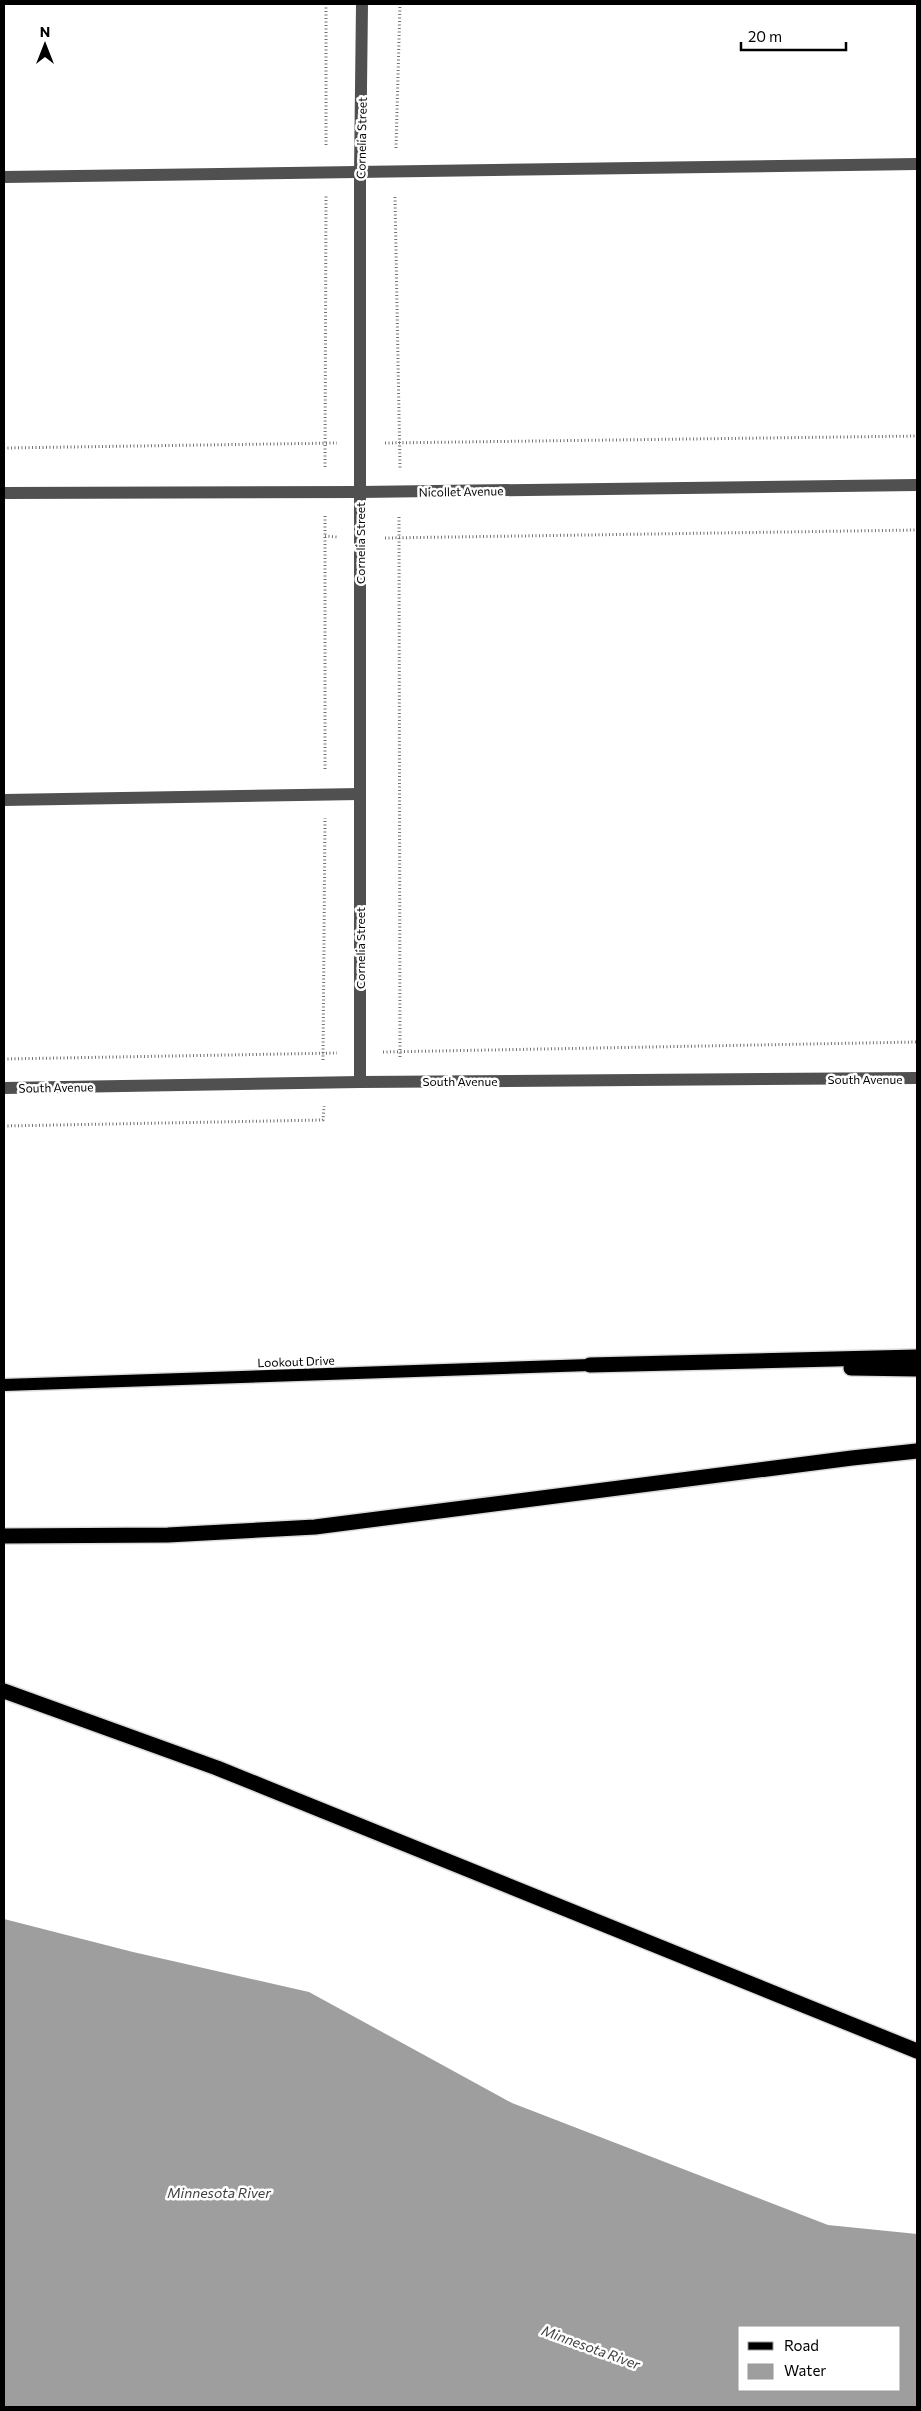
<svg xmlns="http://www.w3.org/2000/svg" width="921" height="2411" font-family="Commissioner,sans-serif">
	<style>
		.water { fill: #9e9e9e; fill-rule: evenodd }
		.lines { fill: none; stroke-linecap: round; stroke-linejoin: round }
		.major-casing { stroke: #dbdbdb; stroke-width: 15 }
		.highway-casing { stroke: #dbdbdb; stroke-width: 18 }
		.path { stroke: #727272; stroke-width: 3; stroke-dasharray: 1 2.5; stroke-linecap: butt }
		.minor { stroke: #505050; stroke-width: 12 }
		.major { stroke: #000; stroke-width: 12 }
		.highway { stroke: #000; stroke-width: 15 }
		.labels { text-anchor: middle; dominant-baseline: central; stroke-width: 5; stroke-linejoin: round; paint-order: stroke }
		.street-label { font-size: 12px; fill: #000; stroke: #fff }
		.water-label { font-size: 14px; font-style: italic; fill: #3f3f3f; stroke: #fff }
	</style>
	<rect width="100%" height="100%" fill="#fff"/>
	<path class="water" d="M 4,1919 L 133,1952 L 309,1992 L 512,2103 L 828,2225 L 917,2234 L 917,2407 L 4,2407 ZM 740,2327 L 900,2327 L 900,2390 L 740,2390 Z"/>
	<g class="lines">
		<g class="major-casing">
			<path id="major" d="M 4,1385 L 590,1365"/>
		</g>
		<g class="highway-casing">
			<g id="highway">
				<path d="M 590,1365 L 917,1357"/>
				<path d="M 851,1368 L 917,1369"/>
				<path d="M 4,1536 L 168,1535 L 315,1527 L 852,1458 L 917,1451"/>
				<path d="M 4,1691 L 217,1768 L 917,2051"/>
			</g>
		</g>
		<g class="path">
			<path d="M 326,4 L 326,147"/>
			<path d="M 396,148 L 400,4"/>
			<path d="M 395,197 L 400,468"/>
			<path d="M 385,443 L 917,436"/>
			<path d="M 4,448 L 337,443"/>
			<path d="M 325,467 L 326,196"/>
			<path d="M 325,516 L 325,770"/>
			<path d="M 399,517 L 400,1058"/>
			<path d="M 325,536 L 337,537"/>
			<path d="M 385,538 L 917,530"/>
			<path d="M 383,1052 L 917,1042"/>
			<path d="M 4,1059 L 337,1053"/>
			<path d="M 323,1060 L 325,818"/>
			<path d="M 4,1126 L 323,1120 L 324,1106"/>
		</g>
		<g class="minor">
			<path d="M 4,177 L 917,164"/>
			<path d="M 4,493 L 360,492 L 917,485"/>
			<path d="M 4,800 L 360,794"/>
			<path d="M 360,1082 L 360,172 L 362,4"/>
			<path d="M 4,1088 L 360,1082 L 917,1078"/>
		</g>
		<use href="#major" class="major"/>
		<use href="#highway" class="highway"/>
	</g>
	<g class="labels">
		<g class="street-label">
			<text transform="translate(361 138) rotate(-89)">Cornelia Street</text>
			<text transform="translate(461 491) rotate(-1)">Nicollet Avenue</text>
			<text transform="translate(360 543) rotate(-90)">Cornelia Street</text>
			<text transform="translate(360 948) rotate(-90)">Cornelia Street</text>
			<text x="865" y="1079">South Avenue</text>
			<text x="460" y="1081">South Avenue</text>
			<text transform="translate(56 1087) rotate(-1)">South Avenue</text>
			<text transform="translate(296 1361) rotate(-2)">Lookout Drive</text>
		</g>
		<g class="water-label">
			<text x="219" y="2192">Minnesota River</text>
			<text transform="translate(591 2347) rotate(20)">Minnesota River</text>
		</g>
	</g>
	<rect width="921" height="2411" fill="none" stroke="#000000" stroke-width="10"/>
	<rect x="738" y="2326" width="162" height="65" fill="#ffffff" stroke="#999999"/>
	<rect x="748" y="2342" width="25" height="8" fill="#000000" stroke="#999999"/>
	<text x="784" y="2351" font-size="15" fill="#000000">Road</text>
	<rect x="748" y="2364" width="25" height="15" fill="#9e9e9e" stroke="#999999"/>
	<text x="784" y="2376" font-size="15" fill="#000000">Water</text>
	<g transform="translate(45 45)" stroke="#ffffff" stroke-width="4" paint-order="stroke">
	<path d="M0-4L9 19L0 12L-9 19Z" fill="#000000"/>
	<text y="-8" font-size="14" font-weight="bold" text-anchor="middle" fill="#000000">N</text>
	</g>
	<path d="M741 42v8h105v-8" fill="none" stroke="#000000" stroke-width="2.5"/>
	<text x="748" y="42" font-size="15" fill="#000000" stroke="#ffffff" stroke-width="4" paint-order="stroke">20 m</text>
</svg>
